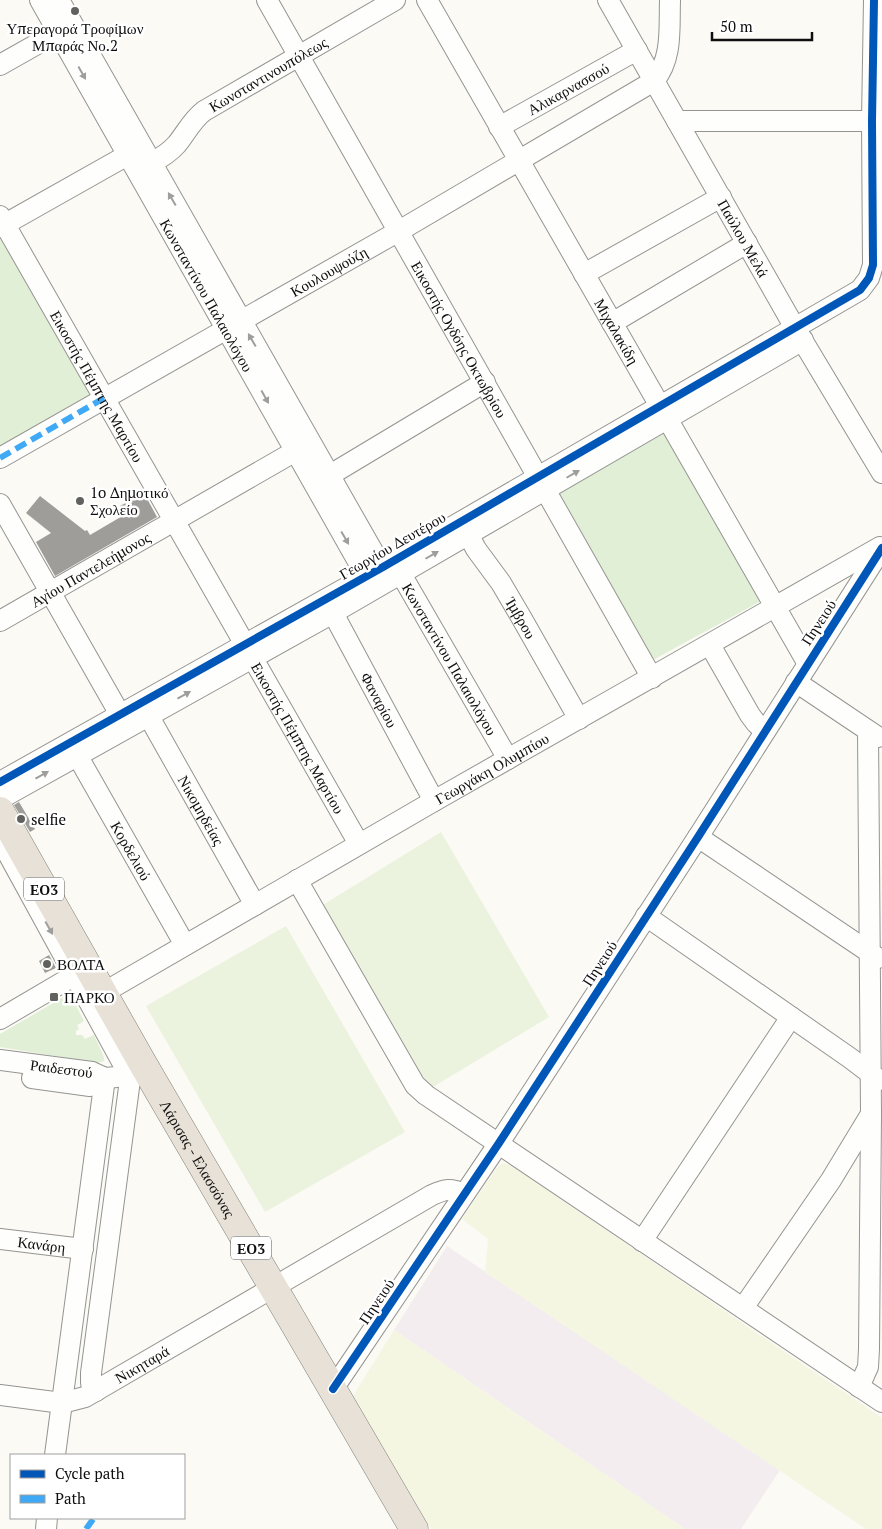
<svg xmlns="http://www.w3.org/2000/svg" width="882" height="1529" font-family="'PT Serif',serif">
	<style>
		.industrial { fill: #f3edf0 }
		.farmland { fill: #f5f6e2 }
		.green { fill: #e1efd6 }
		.pitch { fill: #ebf3df }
		.building { fill: #9e9d99 }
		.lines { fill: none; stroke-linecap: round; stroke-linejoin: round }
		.minor-casing { stroke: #959492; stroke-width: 22 }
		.highway-casing { stroke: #82827f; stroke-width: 29 }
		.minor { stroke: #fefefd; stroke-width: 20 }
		.highway { stroke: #e8e1d7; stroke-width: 28 }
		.quiet { stroke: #3fa9f5; stroke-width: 6; stroke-dasharray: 12 6; stroke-linecap: butt }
		.cycleway-casing { stroke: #fff; stroke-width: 11 }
		.cycleway { stroke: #0057b8; stroke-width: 8 }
		.oneway { fill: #9e9e9d }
		.poi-dot { fill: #61615e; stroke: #fff; stroke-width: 2 }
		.labels { text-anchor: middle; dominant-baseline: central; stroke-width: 5; stroke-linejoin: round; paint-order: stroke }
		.shield { fill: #fff; stroke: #565656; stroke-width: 1 }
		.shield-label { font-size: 14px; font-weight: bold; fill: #0e0e0e }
		.poi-label { font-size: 15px; fill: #0e0e0e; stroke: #fff; text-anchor: start }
		.street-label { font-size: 15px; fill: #0e0e0e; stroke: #fff }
	</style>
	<rect width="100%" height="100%" fill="#fbfaf4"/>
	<path class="industrial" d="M 447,1246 L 780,1470 L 741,1529 L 685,1529 L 394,1330 Z"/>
	<g class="farmland">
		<path d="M 503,1163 L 512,1166 L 882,1418 L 882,1529 L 866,1529 L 485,1272 L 488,1239 L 462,1219 L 498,1166 Z"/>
		<path d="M 394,1330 L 685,1529 L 431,1529 L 356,1402 L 354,1396 L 356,1391 Z"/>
	</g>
	<g class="green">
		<path d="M 0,239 L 1,239 L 91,397 L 0,448 Z"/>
		<path d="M 663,429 L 761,601 L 653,660 L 558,490 Z"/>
		<path d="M 67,995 L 72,998 L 84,1021 L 77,1025 L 79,1029 L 76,1031 L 76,1035 L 82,1035 L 85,1039 L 94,1035 L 104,1057 L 104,1061 L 98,1063 L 0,1047 L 0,1034 Z"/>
	</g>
	<g class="pitch">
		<path d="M 441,832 L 549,1017 L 428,1090 L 321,906 Z"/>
		<path d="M 286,926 L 405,1132 L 265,1212 L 146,1006 Z"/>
	</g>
	<g class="building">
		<path d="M 144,493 L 157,517 L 55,576 L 36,542 L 51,533 L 26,513 L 40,496 L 85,531 L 87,530 L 90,535 L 124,515 L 120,506 Z"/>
		<path d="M 19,802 L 35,829 L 30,832 L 14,805 Z"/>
		<path d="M 49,955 L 56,968 L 45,973 L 39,961 Z"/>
	</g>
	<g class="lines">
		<g class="minor-casing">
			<g id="minor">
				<path id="s1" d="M 40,0 L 373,588"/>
				<path d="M 59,0 L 388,578"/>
				<path id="s2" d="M 267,0 L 652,678"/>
				<path id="s3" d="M 427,0 L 808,664"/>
				<path id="s4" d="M 608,0 L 795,328 L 882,473"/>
				<path d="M 0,65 L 69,26"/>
				<path d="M 677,121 L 872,121"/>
				<path id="s5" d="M 499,127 L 637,50"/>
				<path id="s6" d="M 151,163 C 161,158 169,153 177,144 C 186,133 192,120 204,111 L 395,0"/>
				<path id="s7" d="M 0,216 L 359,844"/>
				<path d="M 0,227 L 140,148"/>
				<path d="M 584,274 L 721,197"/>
				<path d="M 612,323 L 747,243"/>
				<path id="s8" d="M 0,458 L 399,231 L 654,81 C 673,58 669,28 670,0"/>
				<path d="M 320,481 L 485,382"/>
				<path d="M 0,504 L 126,725"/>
				<path id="s9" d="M 462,523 L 476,549 L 501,583 L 521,617 L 579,719"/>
				<path id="s10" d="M 394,562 L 508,759"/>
				<path id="s11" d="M 327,602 L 434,801"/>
				<path id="s12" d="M 0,621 L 306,445"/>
				<path d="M 710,645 L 750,715 L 756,723 L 765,731"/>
				<path d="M 796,682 L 878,737"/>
				<path id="s13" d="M 148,715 L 255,905"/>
				<path id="s14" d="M 77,755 L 185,945"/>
				<path d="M 0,782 L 383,567 L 860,290 L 869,278 L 873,265 L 872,121 L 874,0"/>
				<path d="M 0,799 L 333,613 L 803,340"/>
				<path d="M 698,837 L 878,958"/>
				<path d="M 0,839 L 128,1073 L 130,1080 L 91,1373 L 91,1383 L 96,1391"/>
				<path d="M 297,880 L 415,1085 L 426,1095 L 882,1402"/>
				<path d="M 646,916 L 850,1058 L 879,1080"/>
				<path id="s15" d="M 103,993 L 434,801 L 880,547"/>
				<path d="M 0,1019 L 87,968"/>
				<path id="s16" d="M 0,1060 L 92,1072 L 105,1078 L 117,1077"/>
				<path d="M 32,1078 L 90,1086 L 105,1078"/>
				<path id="s17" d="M 0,1239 L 83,1249"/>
				<path d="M 642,1241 L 791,1017"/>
				<path d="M 743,1308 L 831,1180 L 871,1114"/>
				<path d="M 859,1387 L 868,1367 L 869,1349 L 871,1114 L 868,731"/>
				<path d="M 333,1389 L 499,1143 L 698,837 L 882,548"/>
				<path id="s18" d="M 0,1395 L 62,1403 L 85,1397 L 432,1195 C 445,1189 451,1188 464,1194"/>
				<path d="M 55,1455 L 105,1078"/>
				<path d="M 46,1529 L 47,1518"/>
			</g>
		</g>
		<g class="highway-casing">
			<g id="highway">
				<path id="s19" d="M 0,811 L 143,1064 L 414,1529"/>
			</g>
		</g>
		<use href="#minor" class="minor"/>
		<use href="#highway" class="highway"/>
		<g class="quiet">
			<path d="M 0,458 L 104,398"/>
			<path d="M 86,1529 L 94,1518"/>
		</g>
		<g class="cycleway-casing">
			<g id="cycleway">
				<path d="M 0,782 L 383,567 L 860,290 L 869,278 L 873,265 L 872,121 L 874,0"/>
				<path d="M 333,1389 L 499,1143 L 698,837 L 882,548"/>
			</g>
		</g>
		<use href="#cycleway" class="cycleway"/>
	</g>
	<defs><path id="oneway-solid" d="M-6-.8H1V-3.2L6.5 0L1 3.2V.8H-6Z" transform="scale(1.25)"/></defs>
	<g class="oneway">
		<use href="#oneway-solid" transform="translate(82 73) rotate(61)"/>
		<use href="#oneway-solid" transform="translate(172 199) rotate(-120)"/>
		<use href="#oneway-solid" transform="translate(252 340) rotate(-120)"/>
		<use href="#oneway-solid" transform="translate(265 397) rotate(61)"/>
		<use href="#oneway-solid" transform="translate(573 474) rotate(-30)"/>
		<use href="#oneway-solid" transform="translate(345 538) rotate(60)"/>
		<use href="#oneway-solid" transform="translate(432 555) rotate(-30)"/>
		<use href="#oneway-solid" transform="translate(184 695) rotate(-29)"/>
		<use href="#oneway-solid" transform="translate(42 775) rotate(-29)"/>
		<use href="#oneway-solid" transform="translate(49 928) rotate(61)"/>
	</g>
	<g class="poi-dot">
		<circle cx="75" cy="11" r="5"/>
		<circle cx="80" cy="501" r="5"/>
		<circle cx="21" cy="819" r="5"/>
		<circle cx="47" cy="964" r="5"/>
		<rect x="49" y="992" width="10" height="10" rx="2.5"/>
	</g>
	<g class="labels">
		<g class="shield">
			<rect x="24" y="877.5" width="40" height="23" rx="4"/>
			<rect x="231" y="1236.5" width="40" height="23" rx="4"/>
		</g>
		<g class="shield-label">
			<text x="44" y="889">ΕΟ3</text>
			<text x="251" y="1248">ΕΟ3</text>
		</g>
		<g class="poi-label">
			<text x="75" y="28" text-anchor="middle">Υπεραγορά Τροφίμων<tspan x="75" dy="17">Μπαράς Νο.2</tspan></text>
			<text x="90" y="492">1o Δημοτικό<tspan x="90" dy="17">Σχολείο</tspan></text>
			<text x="31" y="819">selfie</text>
			<text x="57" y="964">ΒΟΛΤΑ</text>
			<text x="64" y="997">ΠΑΡΚΟ</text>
		</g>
		<g class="street-label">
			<text stroke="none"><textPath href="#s6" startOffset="149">Κωνσταντινουπόλεως</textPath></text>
			<text stroke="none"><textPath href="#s5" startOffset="79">Αλικαρνασσού</textPath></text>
			<text stroke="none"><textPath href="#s4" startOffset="274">Παύλου Μελά</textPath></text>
			<text stroke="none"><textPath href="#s8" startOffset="378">Κουλουψούζη</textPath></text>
			<text stroke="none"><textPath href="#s1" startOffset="339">Κωνσταντίνου Παλαιολόγου</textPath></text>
			<text stroke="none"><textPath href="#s3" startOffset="382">Μιχαλακίδη</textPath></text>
			<text stroke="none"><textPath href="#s2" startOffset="390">Εικοστής Ογδόης Οκτωβρίου</textPath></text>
			<text stroke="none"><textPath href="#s7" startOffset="196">Εικοστής Πέμπτης Μαρτίου</textPath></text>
			<text transform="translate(392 545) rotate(-30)">Γεωργίου Δευτέρου</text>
			<text stroke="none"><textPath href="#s12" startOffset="104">Αγίου Παντελεήμονος</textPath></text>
			<text stroke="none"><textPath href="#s9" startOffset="112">Ίμβρου</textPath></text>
			<text transform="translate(818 622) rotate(-57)">Πηνειού</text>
			<text stroke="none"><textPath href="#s10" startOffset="112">Κωνσταντίνου Παλαιολόγου</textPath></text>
			<text stroke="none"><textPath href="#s11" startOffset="111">Φαναρίου</textPath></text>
			<text stroke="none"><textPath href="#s7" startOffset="601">Εικοστής Πέμπτης Μαρτίου</textPath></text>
			<text stroke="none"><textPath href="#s15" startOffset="449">Γεωργάκη Ολυμπίου</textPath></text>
			<text stroke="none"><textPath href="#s13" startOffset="109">Νικομηδείας</textPath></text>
			<text stroke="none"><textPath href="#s14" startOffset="110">Κορδελιού</textPath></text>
			<text transform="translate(599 963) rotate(-57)">Πηνειού</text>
			<text stroke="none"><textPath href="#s16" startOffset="62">Ραιδεστού</textPath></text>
			<text stroke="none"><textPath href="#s19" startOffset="400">Λάρισας - Ελασσόνας</textPath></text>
			<text stroke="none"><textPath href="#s17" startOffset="42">Κανάρη</textPath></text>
			<text transform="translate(376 1301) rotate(-56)">Πηνειού</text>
			<text stroke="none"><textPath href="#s18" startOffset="152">Νικηταρά</textPath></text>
		</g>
	</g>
	<rect x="10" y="1454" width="175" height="65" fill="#ffffff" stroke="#9f9f9f"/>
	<rect x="20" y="1470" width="25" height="8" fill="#0057b8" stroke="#9f9f9f"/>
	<text x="55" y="1479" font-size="15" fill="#0e0e0e">Cycle path</text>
	<rect x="20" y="1495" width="25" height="8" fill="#3fa9f5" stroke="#9f9f9f"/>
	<text x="55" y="1504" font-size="15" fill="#0e0e0e">Path</text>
	<path d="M712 32v8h100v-8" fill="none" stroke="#0e0e0e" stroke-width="2.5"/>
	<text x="720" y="32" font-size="15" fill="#0e0e0e" stroke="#ffffff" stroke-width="4" paint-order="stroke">50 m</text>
</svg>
